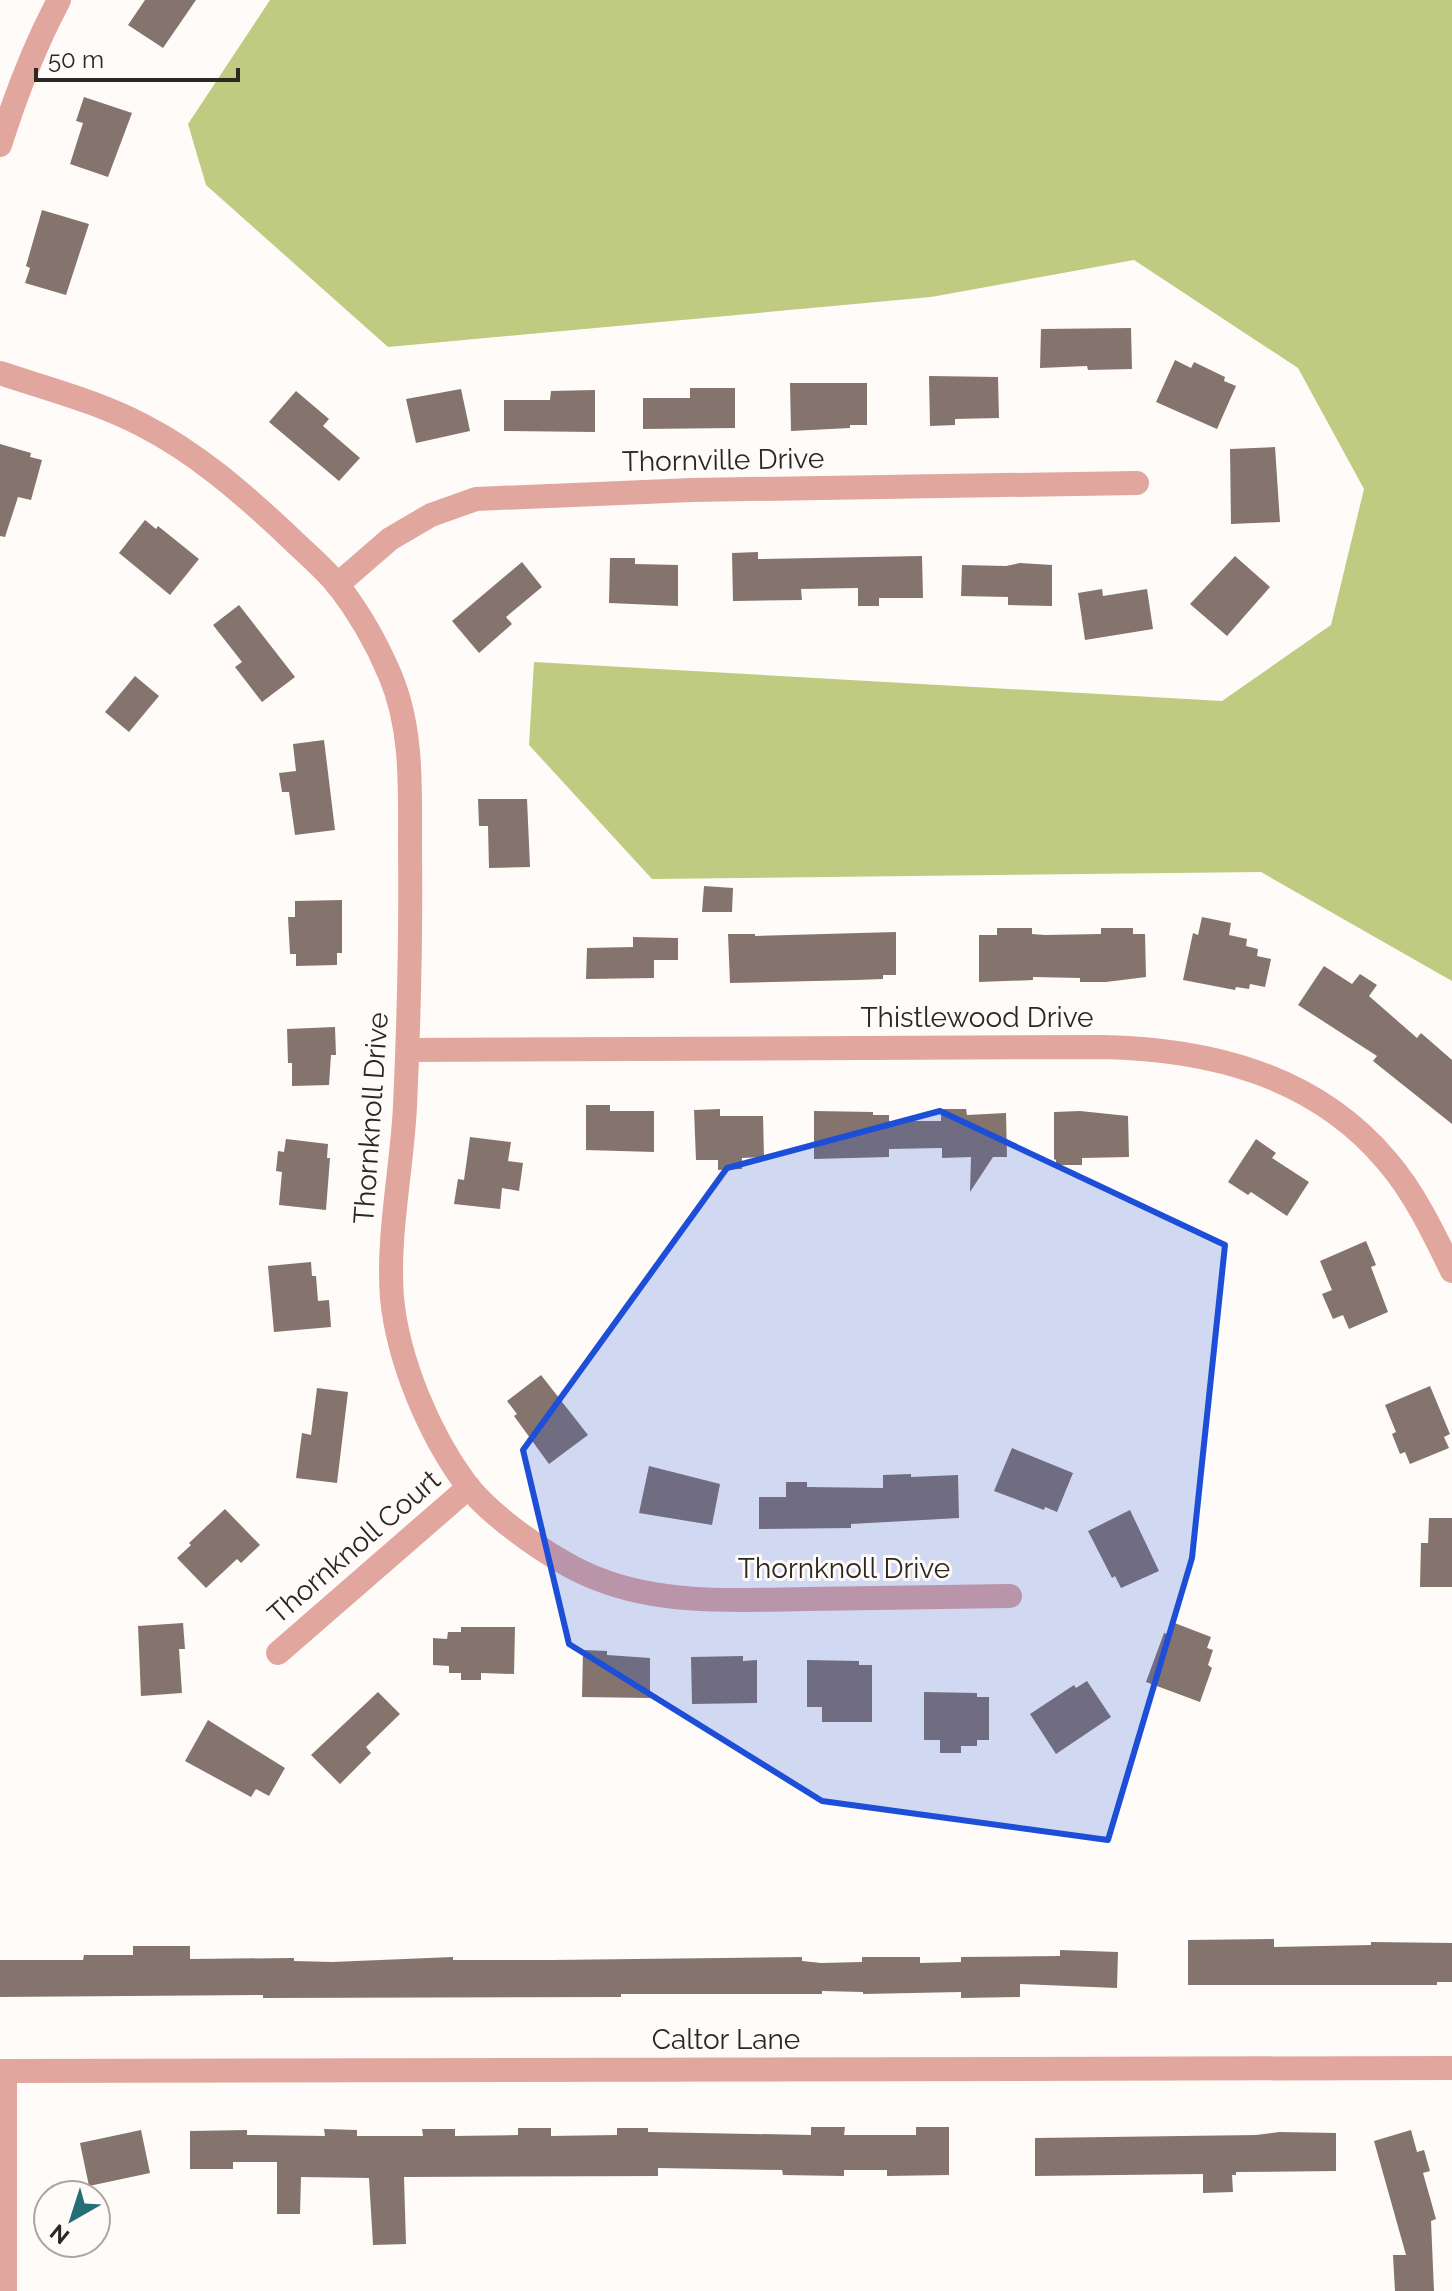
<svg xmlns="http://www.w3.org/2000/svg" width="1452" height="2291" font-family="Raleway,sans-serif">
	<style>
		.forest { fill: #bfcb81 }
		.building { fill: #85746d }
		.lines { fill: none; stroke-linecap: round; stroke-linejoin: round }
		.minor { stroke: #e1a69e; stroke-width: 24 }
		.marked { fill: #1d4ed8; fill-opacity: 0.2; stroke: #1d4ed8; stroke-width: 6; stroke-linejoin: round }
		.labels { text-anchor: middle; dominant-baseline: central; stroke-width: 6; stroke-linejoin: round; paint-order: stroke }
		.street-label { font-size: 28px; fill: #2d2723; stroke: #fefbf8 }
	</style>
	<rect width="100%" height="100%" fill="#fefbf8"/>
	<path class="forest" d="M 270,0 L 1452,0 L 1452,981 L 1261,872 L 652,879 L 529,745 L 534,662 L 1222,701 L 1331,625 L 1364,489 L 1298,368 L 1134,260 L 931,297 L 388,347 L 206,185 L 188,124 Z"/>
	<g class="building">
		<path d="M 145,0 L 196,0 L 163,48 L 128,25 Z"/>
		<path d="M 84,97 L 132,113 L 108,177 L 70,164 L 83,123 L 76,121 Z"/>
		<path d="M 42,210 L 89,224 L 66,295 L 25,283 L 30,268 L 26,266 Z"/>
		<path d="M 1131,328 L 1132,369 L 1088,370 L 1087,366 L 1040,368 L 1041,329 Z"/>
		<path d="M 1175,360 L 1191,368 L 1194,362 L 1225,377 L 1224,381 L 1236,386 L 1217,429 L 1156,402 Z"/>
		<path d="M 929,376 L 998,377 L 999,418 L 955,419 L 955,425 L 930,426 Z"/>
		<path d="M 790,383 L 867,383 L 867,425 L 850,425 L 850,428 L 791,431 Z"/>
		<path d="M 690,388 L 735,388 L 735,428 L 643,429 L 643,398 L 690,398 Z"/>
		<path d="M 461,389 L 470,431 L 416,443 L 406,399 Z"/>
		<path d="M 595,390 L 595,432 L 504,431 L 504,400 L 550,400 L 551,391 Z"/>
		<path d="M 296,391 L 329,419 L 323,426 L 360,458 L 339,481 L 269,422 Z"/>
		<path d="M 0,444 L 31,453 L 30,457 L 42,460 L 31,500 L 18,497 L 5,537 L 0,536 Z"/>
		<path d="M 1275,447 L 1280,522 L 1231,524 L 1230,449 Z"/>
		<path d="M 145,520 L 156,529 L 158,526 L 199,559 L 170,595 L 119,553 Z"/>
		<path d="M 758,552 L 758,559 L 922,556 L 923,598 L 879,598 L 879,606 L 858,606 L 858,588 L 801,589 L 802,600 L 733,601 L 732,553 Z"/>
		<path d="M 1235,556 L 1270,587 L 1227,636 L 1190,604 Z"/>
		<path d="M 610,558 L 635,558 L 635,564 L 678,565 L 678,606 L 609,603 Z"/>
		<path d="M 522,562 L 542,587 L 506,617 L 512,624 L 479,653 L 452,621 Z"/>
		<path d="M 1020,563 L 1052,565 L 1052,606 L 1008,605 L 1008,597 L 961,596 L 962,565 L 1006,566 Z"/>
		<path d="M 1102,589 L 1103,596 L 1147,589 L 1153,629 L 1085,640 L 1078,593 Z"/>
		<path d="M 239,605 L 295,677 L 262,702 L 235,667 L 242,662 L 213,625 Z"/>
		<path d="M 135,676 L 159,696 L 129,732 L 105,712 Z"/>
		<path d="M 324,740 L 335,830 L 295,835 L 289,792 L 282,792 L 279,773 L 296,771 L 293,744 Z"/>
		<path d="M 478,799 L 527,799 L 530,867 L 489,868 L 488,826 L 479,826 Z"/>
		<path d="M 704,886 L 733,888 L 732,912 L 702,912 Z"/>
		<path d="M 342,900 L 342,953 L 337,953 L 337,965 L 296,966 L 296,954 L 290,954 L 288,917 L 295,917 L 295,901 Z"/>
		<path d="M 1202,917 L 1231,923 L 1229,935 L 1247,939 L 1246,946 L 1258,949 L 1257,956 L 1271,959 L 1265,987 L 1250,984 L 1249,989 L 1236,987 L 1235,990 L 1183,980 L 1193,933 L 1198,935 Z"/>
		<path d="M 997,928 L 1032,928 L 1032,934 L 1045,935 L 1101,934 L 1101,928 L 1133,928 L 1133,934 L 1145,934 L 1146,977 L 1106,982 L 1080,982 L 1080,978 L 1033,977 L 1033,980 L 979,982 L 979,935 L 997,935 Z"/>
		<path d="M 896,932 L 896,975 L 883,975 L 883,979 L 856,980 L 730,983 L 728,934 L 755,934 L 755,936 Z"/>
		<path d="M 633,937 L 678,938 L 678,960 L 654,960 L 654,978 L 586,979 L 587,948 L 633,947 Z"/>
		<path d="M 1324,966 L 1352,984 L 1360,974 L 1377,985 L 1369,996 L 1417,1038 L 1421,1033 L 1452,1060 L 1452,1124 L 1373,1061 L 1377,1056 L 1298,1005 Z"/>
		<path d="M 335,1027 L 336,1055 L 331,1055 L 329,1085 L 292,1086 L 292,1063 L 288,1063 L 287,1029 Z"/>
		<path d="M 586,1105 L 610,1105 L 610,1111 L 654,1111 L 654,1152 L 586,1150 Z"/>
		<path d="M 720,1109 L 720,1116 L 763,1116 L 764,1157 L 742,1158 L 742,1169 L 718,1170 L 718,1160 L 696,1160 L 694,1110 Z"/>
		<path d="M 941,1109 L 966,1109 L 967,1115 L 1006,1113 L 1007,1157 L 993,1157 L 970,1192 L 971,1157 L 942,1158 L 942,1148 L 889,1149 L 889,1157 L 814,1159 L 814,1111 L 873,1112 L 873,1115 L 889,1115 L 889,1121 L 941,1121 Z"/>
		<path d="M 1080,1111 L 1128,1116 L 1129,1157 L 1082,1158 L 1082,1165 L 1056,1165 L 1056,1160 L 1054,1159 L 1054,1112 Z"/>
		<path d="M 470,1137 L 511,1142 L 508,1161 L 523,1163 L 519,1191 L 502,1188 L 500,1209 L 454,1204 L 458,1179 L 464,1180 Z"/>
		<path d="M 286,1139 L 328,1144 L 327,1158 L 330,1158 L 326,1210 L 279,1205 L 282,1172 L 276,1171 L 278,1151 L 284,1152 Z"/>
		<path d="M 1256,1139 L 1276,1153 L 1272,1158 L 1309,1182 L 1287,1216 L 1251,1192 L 1248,1195 L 1228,1182 Z"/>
		<path d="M 1366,1241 L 1376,1265 L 1371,1267 L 1388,1312 L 1349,1329 L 1343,1315 L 1333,1319 L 1322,1294 L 1332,1290 L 1320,1261 Z"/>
		<path d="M 311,1262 L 312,1276 L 316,1276 L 318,1301 L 329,1300 L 331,1327 L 274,1332 L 268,1266 Z"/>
		<path d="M 541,1375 L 588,1435 L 549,1464 L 514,1416 L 517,1414 L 507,1401 Z"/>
		<path d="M 1430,1386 L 1450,1434 L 1444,1437 L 1449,1448 L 1410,1464 L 1405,1452 L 1400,1454 L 1392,1434 L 1396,1432 L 1385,1405 Z"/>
		<path d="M 317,1388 L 348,1392 L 337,1483 L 296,1478 L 302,1433 L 311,1435 Z"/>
		<path d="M 1012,1448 L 1073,1473 L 1057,1512 L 1045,1507 L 1044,1510 L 994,1491 Z"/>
		<path d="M 649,1466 L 720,1484 L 712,1525 L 639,1513 Z"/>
		<path d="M 911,1474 L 911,1477 L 958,1475 L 959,1518 L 851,1524 L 851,1528 L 759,1529 L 759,1497 L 786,1497 L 786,1482 L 807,1482 L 807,1487 L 883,1488 L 883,1475 Z"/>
		<path d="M 225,1509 L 260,1545 L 241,1563 L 237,1559 L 206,1588 L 177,1558 L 191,1545 L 189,1543 Z"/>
		<path d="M 1130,1510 L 1159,1571 L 1121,1588 L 1115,1576 L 1112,1578 L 1088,1531 Z"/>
		<path d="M 1429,1518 L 1452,1518 L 1452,1587 L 1420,1587 L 1421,1543 L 1428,1543 Z"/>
		<path d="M 1172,1622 L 1211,1637 L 1207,1648 L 1213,1650 L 1208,1665 L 1212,1668 L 1200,1702 L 1146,1682 L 1164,1633 L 1167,1634 Z"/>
		<path d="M 183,1623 L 185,1649 L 179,1649 L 182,1693 L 141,1696 L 138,1626 Z"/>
		<path d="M 461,1627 L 515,1627 L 514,1674 L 481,1673 L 481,1680 L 461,1680 L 461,1673 L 449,1673 L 449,1666 L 433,1665 L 433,1638 L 447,1639 L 448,1632 L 461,1632 Z"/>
		<path d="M 583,1650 L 607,1651 L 607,1655 L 650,1658 L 650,1698 L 582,1697 Z"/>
		<path d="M 743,1656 L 743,1661 L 757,1660 L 757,1703 L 692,1704 L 691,1657 Z"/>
		<path d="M 807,1660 L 859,1661 L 859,1665 L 872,1665 L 872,1722 L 822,1722 L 822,1707 L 807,1707 Z"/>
		<path d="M 1087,1681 L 1111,1717 L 1056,1754 L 1030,1714 L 1074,1685 L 1076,1688 Z"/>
		<path d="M 378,1692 L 400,1714 L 366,1747 L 371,1753 L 340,1784 L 311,1755 Z"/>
		<path d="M 924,1692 L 977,1693 L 977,1697 L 989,1697 L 989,1740 L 977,1740 L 977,1746 L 961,1746 L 961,1753 L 940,1753 L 940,1740 L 924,1740 Z"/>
		<path d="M 208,1720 L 285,1768 L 269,1796 L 256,1789 L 251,1797 L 185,1761 Z"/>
		<path d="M 1274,1939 L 1274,1947 L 1371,1945 L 1371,1942 L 1452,1943 L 1452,1982 L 1437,1982 L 1437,1985 L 1188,1985 L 1188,1940 Z"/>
		<path d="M 133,1946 L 190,1946 L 190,1959 L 294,1958 L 294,1961 L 332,1962 L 453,1957 L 453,1960 L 552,1960 L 802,1957 L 802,1961 L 821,1963 L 862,1962 L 862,1957 L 920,1957 L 920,1963 L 961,1962 L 961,1957 L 1060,1956 L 1060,1950 L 1118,1952 L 1117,1988 L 1020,1984 L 1020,1997 L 961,1998 L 961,1992 L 863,1994 L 863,1992 L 822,1991 L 822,1994 L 621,1994 L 621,1997 L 263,1998 L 263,1995 L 0,1997 L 0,1960 L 83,1960 L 84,1955 L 133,1955 Z"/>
		<path d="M 811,2127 L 845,2127 L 844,2135 L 916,2135 L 916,2127 L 949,2127 L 949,2175 L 887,2176 L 887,2170 L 844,2170 L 844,2176 L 783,2175 L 782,2170 L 658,2168 L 658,2176 L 404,2177 L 406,2244 L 373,2245 L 369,2178 L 301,2177 L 300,2214 L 277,2214 L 277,2162 L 233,2162 L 233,2169 L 190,2169 L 190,2131 L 247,2130 L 247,2135 L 325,2136 L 324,2129 L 357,2130 L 357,2136 L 423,2136 L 422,2129 L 455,2129 L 455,2136 L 518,2135 L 518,2128 L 551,2128 L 551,2136 L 617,2135 L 617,2128 L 648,2128 L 648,2132 L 811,2135 Z"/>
		<path d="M 141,2130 L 150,2173 L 89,2186 L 80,2143 Z"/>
		<path d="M 1411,2130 L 1417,2152 L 1424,2150 L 1430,2171 L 1423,2173 L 1436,2219 L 1431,2221 L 1434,2291 L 1395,2291 L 1393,2255 L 1406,2255 L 1374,2141 Z"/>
		<path d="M 1279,2132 L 1336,2133 L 1336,2171 L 1236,2172 L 1236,2175 L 1232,2175 L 1233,2192 L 1203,2193 L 1203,2174 L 1035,2176 L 1035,2138 L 1256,2135 Z"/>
	</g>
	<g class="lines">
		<g class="minor">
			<path d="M 0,145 C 16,94 34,47 59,0"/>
			<path d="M 0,373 C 48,389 99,402 144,426 C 196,453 240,491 282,530 C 300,548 321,565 337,584 C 358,611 377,644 390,675 C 413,729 410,789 410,846 C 411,933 409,1019 405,1106 C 402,1169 387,1236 392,1298 C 398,1360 429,1434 466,1484 C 492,1518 558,1564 598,1579 C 663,1605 739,1600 808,1599 C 875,1598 942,1597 1010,1596"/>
			<path d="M 337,585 L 390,539 L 431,515 L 476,499 L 692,490 L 1137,483"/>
			<path d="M 408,1050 L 1102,1047 C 1209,1049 1315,1075 1387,1161 C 1414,1192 1434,1234 1452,1271"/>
			<path d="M 278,1653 L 469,1487"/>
			<path d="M 0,2071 L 1452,2068"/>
			<path d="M 5,2071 L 5,2291"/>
		</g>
	</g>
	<path class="marked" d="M 940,1111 L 1225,1245 L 1192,1558 L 1108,1840 L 822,1801 L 569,1644 L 523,1450 L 727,1168 Z"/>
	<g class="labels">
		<g class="street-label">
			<text transform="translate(723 460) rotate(-1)">Thornville Drive</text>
			<text x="977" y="1017">Thistlewood Drive</text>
			<text transform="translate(371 1118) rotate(-86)">Thornknoll Drive</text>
			<text transform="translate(354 1547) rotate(-41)">Thornknoll Court</text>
			<text x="844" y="1568">Thornknoll Drive</text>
			<text x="726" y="2039">Caltor Lane</text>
		</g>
	</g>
	<g transform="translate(72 2219) rotate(219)"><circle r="38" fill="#fefbf8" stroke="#aaa6a3" stroke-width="2"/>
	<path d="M0-6L14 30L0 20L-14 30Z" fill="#246f74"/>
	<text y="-12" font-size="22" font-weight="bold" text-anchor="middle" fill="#2d2723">N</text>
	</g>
	<path d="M36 68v12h202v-12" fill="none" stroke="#2d2723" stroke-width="4"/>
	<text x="48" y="68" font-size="24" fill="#2d2723" stroke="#fefbf8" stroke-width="6" paint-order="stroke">50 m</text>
</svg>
